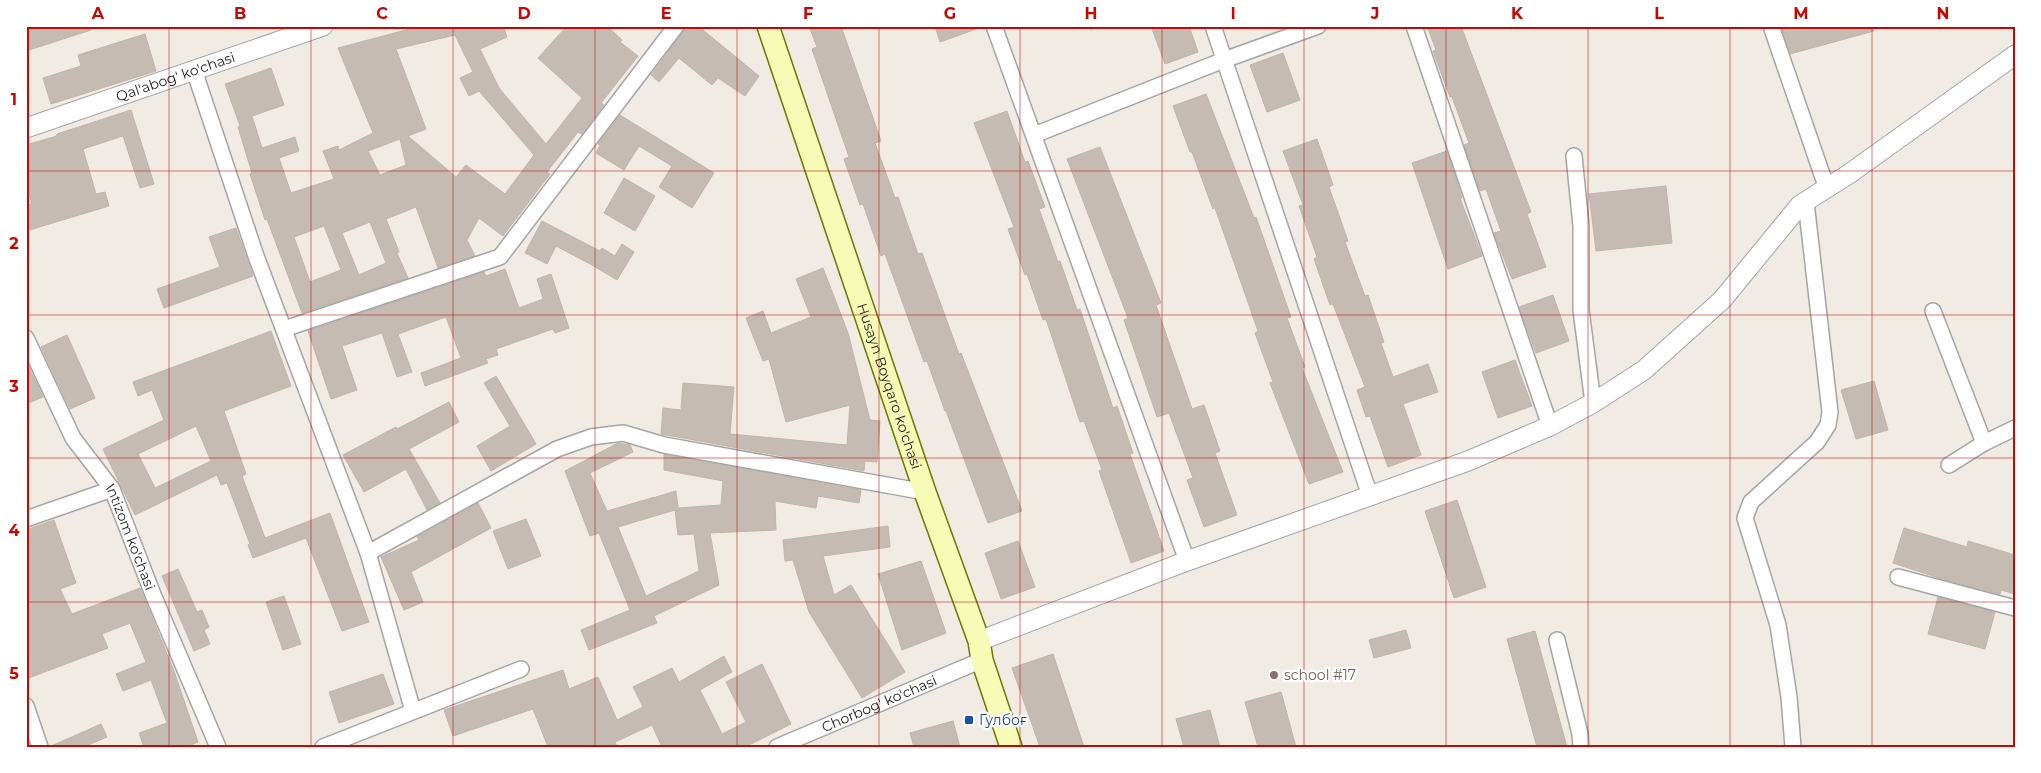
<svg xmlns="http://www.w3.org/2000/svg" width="2041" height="773" font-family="Montserrat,sans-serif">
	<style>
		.building { fill: #c4bcb3; stroke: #c2b3a6; fill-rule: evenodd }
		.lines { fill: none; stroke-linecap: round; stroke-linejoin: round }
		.minor-casing { stroke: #a5a5a5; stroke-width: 18 }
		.tertiary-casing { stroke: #a5a5a5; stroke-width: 21 }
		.secondary-casing { stroke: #697902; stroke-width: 24 }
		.minor { stroke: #fff; stroke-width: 15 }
		.tertiary { stroke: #fff; stroke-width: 19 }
		.secondary { stroke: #f6fbb6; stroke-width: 21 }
		.grid { fill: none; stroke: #cd0500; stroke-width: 1; stroke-opacity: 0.55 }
		.education-dot { fill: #8d6e63; stroke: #fff; stroke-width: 2 }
		.transit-dot { fill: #1a4fb4; stroke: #fff; stroke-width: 2 }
		.labels { text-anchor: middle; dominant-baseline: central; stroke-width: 4.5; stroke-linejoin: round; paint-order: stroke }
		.street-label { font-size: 14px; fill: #1e1e1e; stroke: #fff }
		.education-label { font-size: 14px; fill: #785e54; stroke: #fff; text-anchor: start }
		.transit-label { font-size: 14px; fill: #164399; stroke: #fff; text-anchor: start }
		.neatline { fill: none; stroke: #cd0500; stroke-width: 2 }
		.grid-label { font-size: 16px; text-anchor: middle; font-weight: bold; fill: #cd0500 }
	</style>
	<rect width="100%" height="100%" fill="#f0ece4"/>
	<g class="building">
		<path d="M 26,26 L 90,26 L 91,30 L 29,50 L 26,42 Z"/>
		<path d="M 421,26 L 503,26 L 507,37 L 480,49 L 499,88 L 546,144 L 582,98 L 538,58 L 567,26 L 607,26 L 622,40 L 620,42 L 638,56 L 601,103 L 604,105 L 582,134 L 578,132 L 547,172 L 550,174 L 503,236 L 479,218 L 467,240 L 475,256 L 438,268 L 416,207 L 386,219 L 399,252 L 397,253 L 408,278 L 302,313 L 267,219 L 265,220 L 250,174 L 252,173 L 238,127 L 240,126 L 225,84 L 271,68 L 284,105 L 252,116 L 262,148 L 295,137 L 299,151 L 279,158 L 291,193 L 334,179 L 323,151 L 338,146 L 339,150 L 373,133 L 338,48 ZM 455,35 L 473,72 L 460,78 L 469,96 L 479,91 L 534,155 L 505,194 L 466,165 L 456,177 L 408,136 L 426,129 L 396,49 ZM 400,139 L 406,165 L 380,175 L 368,151 ZM 370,222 L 386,263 L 359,275 L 342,233 ZM 324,226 L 341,270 L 310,282 L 294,237 Z"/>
		<path d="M 685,26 L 698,26 L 759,76 L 745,96 L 718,78 L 712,85 L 679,58 L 659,82 L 651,75 L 683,32 Z"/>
		<path d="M 809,26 L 841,26 L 881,141 L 875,143 L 895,198 L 898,197 L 918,254 L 922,253 L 959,354 L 961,353 L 1022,511 L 988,523 L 946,411 L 945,411 L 927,361 L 924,362 L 885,254 L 881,256 L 863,204 L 860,205 L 844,159 L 849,157 L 812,49 L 817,47 Z"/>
		<path d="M 935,26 L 979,26 L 979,28 L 940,42 Z"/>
		<path d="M 1151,26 L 1189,26 L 1198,52 L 1165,64 Z"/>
		<path d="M 1427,26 L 1461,26 L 1531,212 L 1527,214 L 1546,267 L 1512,279 L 1494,233 L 1501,231 L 1486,189 L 1480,191 L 1464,145 L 1469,143 L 1452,97 L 1450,97 L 1433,51 L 1436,50 Z"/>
		<path d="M 1781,26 L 1873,26 L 1874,31 L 1790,54 Z"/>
		<path d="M 145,34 L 156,71 L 51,104 L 43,78 L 81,66 L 78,55 Z"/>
		<path d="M 1283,53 L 1300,100 L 1267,112 L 1250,65 Z"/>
		<path d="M 1206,94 L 1254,218 L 1256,217 L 1291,317 L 1287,318 L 1305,367 L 1302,368 L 1343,472 L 1309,484 L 1270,383 L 1273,382 L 1255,333 L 1258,331 L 1215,208 L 1213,209 L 1192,152 L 1190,152 L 1173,106 Z"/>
		<path d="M 131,110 L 154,184 L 140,188 L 123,136 L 83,149 L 96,194 L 105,192 L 109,206 L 26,231 L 26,206 L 32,204 L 26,184 L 26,145 L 57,136 L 57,134 Z"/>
		<path d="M 1007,111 L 1025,162 L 1028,161 L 1045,207 L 1039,209 L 1058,262 L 1060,261 L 1077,310 L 1080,309 L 1113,408 L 1117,406 L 1133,453 L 1130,454 L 1164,551 L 1131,563 L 1099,471 L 1102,470 L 1084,421 L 1080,422 L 1046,319 L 1043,320 L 1027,274 L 1025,275 L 1008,229 L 1014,227 L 974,123 Z"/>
		<path d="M 620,115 L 714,173 L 692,208 L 659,187 L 672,166 L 639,146 L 624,170 L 596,153 L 600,145 L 598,144 Z"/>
		<path d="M 1317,139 L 1333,185 L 1329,187 L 1348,241 L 1345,242 L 1365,296 L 1368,295 L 1384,342 L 1381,343 L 1393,377 L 1428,364 L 1438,392 L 1403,404 L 1421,455 L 1388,467 L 1370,416 L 1366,417 L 1357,390 L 1365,387 L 1333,304 L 1330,305 L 1314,259 L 1317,257 L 1299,206 L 1303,205 L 1283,151 Z"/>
		<path d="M 1100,147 L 1161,303 L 1156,305 L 1192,409 L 1204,405 L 1220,451 L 1215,453 L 1237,515 L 1204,527 L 1187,480 L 1193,478 L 1169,413 L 1157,417 L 1124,320 L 1128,318 L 1067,159 Z"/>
		<path d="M 1447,151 L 1462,198 L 1460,198 L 1482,256 L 1448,269 L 1412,163 Z"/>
		<path d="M 624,178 L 655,196 L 635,231 L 604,213 Z"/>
		<path d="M 1666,186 L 1672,243 L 1596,251 L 1589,194 Z"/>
		<path d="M 542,221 L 600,251 L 602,248 L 615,256 L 622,244 L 634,252 L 617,280 L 592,265 L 556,246 L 547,264 L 525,253 Z"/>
		<path d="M 236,228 L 253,276 L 164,308 L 157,289 L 220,267 L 209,237 Z"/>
		<path d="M 823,268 L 848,333 L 870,420 L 880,421 L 877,462 L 865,461 L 864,471 L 661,434 L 663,408 L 681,410 L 683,383 L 734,387 L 730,434 L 847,445 L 850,405 L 786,422 L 769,359 L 763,361 L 746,318 L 763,311 L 771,333 L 811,317 L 796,279 Z"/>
		<path d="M 505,269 L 519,308 L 543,299 L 537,279 L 551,274 L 569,328 L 555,333 L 553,329 L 496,349 L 498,355 L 486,359 L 488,363 L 425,386 L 421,373 L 461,358 L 446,317 L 398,334 L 412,372 L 397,377 L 382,333 L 342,346 L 357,390 L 331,399 L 308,331 L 484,272 L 486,276 Z"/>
		<path d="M 1553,295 L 1569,341 L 1536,353 L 1519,307 Z"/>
		<path d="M 271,331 L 291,386 L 224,411 L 246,474 L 242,476 L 265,538 L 330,513 L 369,622 L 342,631 L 306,538 L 253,558 L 248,545 L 250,544 L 227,483 L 221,485 L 217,475 L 135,515 L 103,449 L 164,420 L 152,390 L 138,396 L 133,382 ZM 196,426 L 211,461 L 155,488 L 138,454 Z"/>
		<path d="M 67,335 L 95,398 L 70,409 L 41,347 Z"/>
		<path d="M 1515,360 L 1532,406 L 1498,418 L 1482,372 Z"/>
		<path d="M 26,361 L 43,397 L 26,404 Z"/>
		<path d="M 496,376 L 536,444 L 491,471 L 477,446 L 510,426 L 484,383 Z"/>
		<path d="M 1874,381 L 1888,430 L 1856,439 L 1841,390 Z"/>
		<path d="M 449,402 L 459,422 L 409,449 L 440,503 L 427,510 L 406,469 L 364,492 L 343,455 L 396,427 L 397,429 Z"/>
		<path d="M 618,443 L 630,445 L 633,452 L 590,473 L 607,511 L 655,497 L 656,501 L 656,497 L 676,491 L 678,508 L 721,505 L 723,481 L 664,470 L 664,454 L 861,490 L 859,503 L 818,496 L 816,508 L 775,501 L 776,530 L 710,533 L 719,585 L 654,616 L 657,623 L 589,650 L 581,630 L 630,610 L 599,533 L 590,536 L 565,471 ZM 675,510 L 678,535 L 694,534 L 699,571 L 646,596 L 618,527 Z"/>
		<path d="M 1457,500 L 1486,587 L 1454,598 L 1425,511 Z"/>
		<path d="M 478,503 L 491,528 L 411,572 L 423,602 L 404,610 L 381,557 L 419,540 L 417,537 Z"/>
		<path d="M 526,519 L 541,556 L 508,569 L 493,531 Z"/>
		<path d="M 54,520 L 76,583 L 60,589 L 72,614 L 140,588 L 174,671 L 198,742 L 186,747 L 144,747 L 139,733 L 167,723 L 151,680 L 123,691 L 116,674 L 146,662 L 130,623 L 102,634 L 108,648 L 26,679 L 26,530 Z"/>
		<path d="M 888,526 L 890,547 L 823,556 L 834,595 L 851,585 L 905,672 L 862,698 L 809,612 L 793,560 L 785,561 L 783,540 Z"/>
		<path d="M 1904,528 L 1967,547 L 1968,541 L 2015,555 L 2015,594 L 2001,590 L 2000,594 L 1942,579 L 1893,563 Z"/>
		<path d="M 1018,541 L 1035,587 L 1001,599 L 985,553 Z"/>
		<path d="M 921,561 L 946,633 L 902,650 L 878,574 Z"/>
		<path d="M 178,569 L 197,612 L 202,610 L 209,627 L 204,630 L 210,644 L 194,651 L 162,576 Z"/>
		<path d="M 284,596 L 301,644 L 283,650 L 266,602 Z"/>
		<path d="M 1938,597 L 1995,612 L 1985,649 L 1928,634 Z"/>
		<path d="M 1406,630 L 1411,648 L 1374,658 L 1369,640 Z"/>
		<path d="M 1535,631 L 1567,747 L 1537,747 L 1507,639 Z"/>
		<path d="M 1053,654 L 1084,747 L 1040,747 L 1012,668 Z"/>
		<path d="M 724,656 L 732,672 L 700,690 L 722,734 L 746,722 L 726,682 L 762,664 L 791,724 L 745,747 L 662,747 L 652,725 L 615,742 L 617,747 L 548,747 L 533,709 L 453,736 L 444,710 L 563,670 L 569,689 L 598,677 L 617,720 L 643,707 L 633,687 L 672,668 L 679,682 Z"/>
		<path d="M 383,674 L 394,704 L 339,723 L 329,692 Z"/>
		<path d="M 1281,692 L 1296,747 L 1258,747 L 1245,702 Z"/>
		<path d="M 1210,710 L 1220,747 L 1184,747 L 1176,719 Z"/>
		<path d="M 953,721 L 960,747 L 914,747 L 910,733 Z"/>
		<path d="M 101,724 L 107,737 L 83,747 L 49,747 Z"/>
	</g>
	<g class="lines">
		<g class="minor-casing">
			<g id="minor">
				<path d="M 994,26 L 1187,561"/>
				<path d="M 1213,26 L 1370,496"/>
				<path d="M 1414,26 L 1550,426"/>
				<path d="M 1771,26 L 1827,189"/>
				<path d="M 194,70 L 256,256 L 368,553 L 413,711"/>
				<path d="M 1034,135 L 1224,60 L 1318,26"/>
				<path d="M 1574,156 L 1581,226 L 1581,310 L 1593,403"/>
				<path d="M 1933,311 L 1984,443"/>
				<path d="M 284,329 L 500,257 L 676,26"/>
				<path id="s1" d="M 26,338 L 73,438 L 112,489 L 154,597 L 218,747"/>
				<path d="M 1949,465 L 1984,443 L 2015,428"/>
				<path d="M 26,519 L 112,489"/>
				<path d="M 368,553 L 557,449 L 591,437 L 623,433 L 664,445 L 925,492"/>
				<path d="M 1898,577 L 2015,608"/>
				<path d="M 1557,640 L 1580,734 L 1581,747"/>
				<path d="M 26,706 L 40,747"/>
				<path d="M 323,747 L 521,669"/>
				<path id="s2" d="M 777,747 L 982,660"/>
				<path d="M 1793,747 L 1789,697 L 1778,625 L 1745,518 L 1751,502 L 1817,442 L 1828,425 L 1830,412 L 1806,202"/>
			</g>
		</g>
		<g class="tertiary-casing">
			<g id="tertiary">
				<path id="s3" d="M 26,128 L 323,26"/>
				<path d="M 979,641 L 1187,561 L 1468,461 L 1550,426 L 1593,403 L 1644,370 L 1722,300 L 1800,205 L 1849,174 L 2015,55"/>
			</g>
		</g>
		<g class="secondary-casing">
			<g id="secondary">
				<path id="s4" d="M 768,26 L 925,492 L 979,641 L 982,660 L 1011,747"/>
			</g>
		</g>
		<use href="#minor" class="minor"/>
		<use href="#tertiary" class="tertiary"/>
		<use href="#secondary" class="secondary"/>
	</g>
	<path class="grid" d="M 169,26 L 169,747M 311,26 L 311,747M 453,26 L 453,747M 595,26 L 595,747M 737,26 L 737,747M 879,26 L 879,747M 1020,26 L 1020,747M 1162,26 L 1162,747M 1304,26 L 1304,747M 1446,26 L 1446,747M 1588,26 L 1588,747M 1730,26 L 1730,747M 1872,26 L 1872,747M 26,171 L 2015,171M 26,315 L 2015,315M 26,458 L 2015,458M 26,602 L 2015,602"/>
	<circle class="education-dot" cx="1274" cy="675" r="5"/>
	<rect class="transit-dot" x="964" y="715" width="10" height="10" rx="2.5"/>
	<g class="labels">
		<g class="street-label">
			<text stroke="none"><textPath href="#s3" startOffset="158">Qal'abog' ko'chasi</textPath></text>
			<text stroke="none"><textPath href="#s4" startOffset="380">Husayn Boyqaro ko'chasi</textPath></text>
			<text stroke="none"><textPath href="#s1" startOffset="226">Intizom ko'chasi</textPath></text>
			<text stroke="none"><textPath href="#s2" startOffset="111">Сhorbog' ko'chasi</textPath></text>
		</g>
		<g class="education-label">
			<text x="1284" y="675">school #17</text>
		</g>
		<g class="transit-label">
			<text x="979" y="720">Гулбоғ</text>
		</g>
	</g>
	<rect width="2041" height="773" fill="none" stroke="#ffffff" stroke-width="55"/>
	<rect x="28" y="28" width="1986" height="718" class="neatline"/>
	<g class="grid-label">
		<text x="98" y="19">A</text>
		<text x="240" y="19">B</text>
		<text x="382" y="19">C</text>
		<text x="524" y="19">D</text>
		<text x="666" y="19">E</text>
		<text x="808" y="19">F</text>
		<text x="950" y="19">G</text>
		<text x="1091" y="19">H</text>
		<text x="1233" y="19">I</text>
		<text x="1375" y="19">J</text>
		<text x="1517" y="19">K</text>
		<text x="1659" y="19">L</text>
		<text x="1801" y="19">M</text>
		<text x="1943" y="19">N</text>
		<text x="14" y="105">1</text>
		<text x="14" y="249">2</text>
		<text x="14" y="392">3</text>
		<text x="14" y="536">4</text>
		<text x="14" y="679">5</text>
	</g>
</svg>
